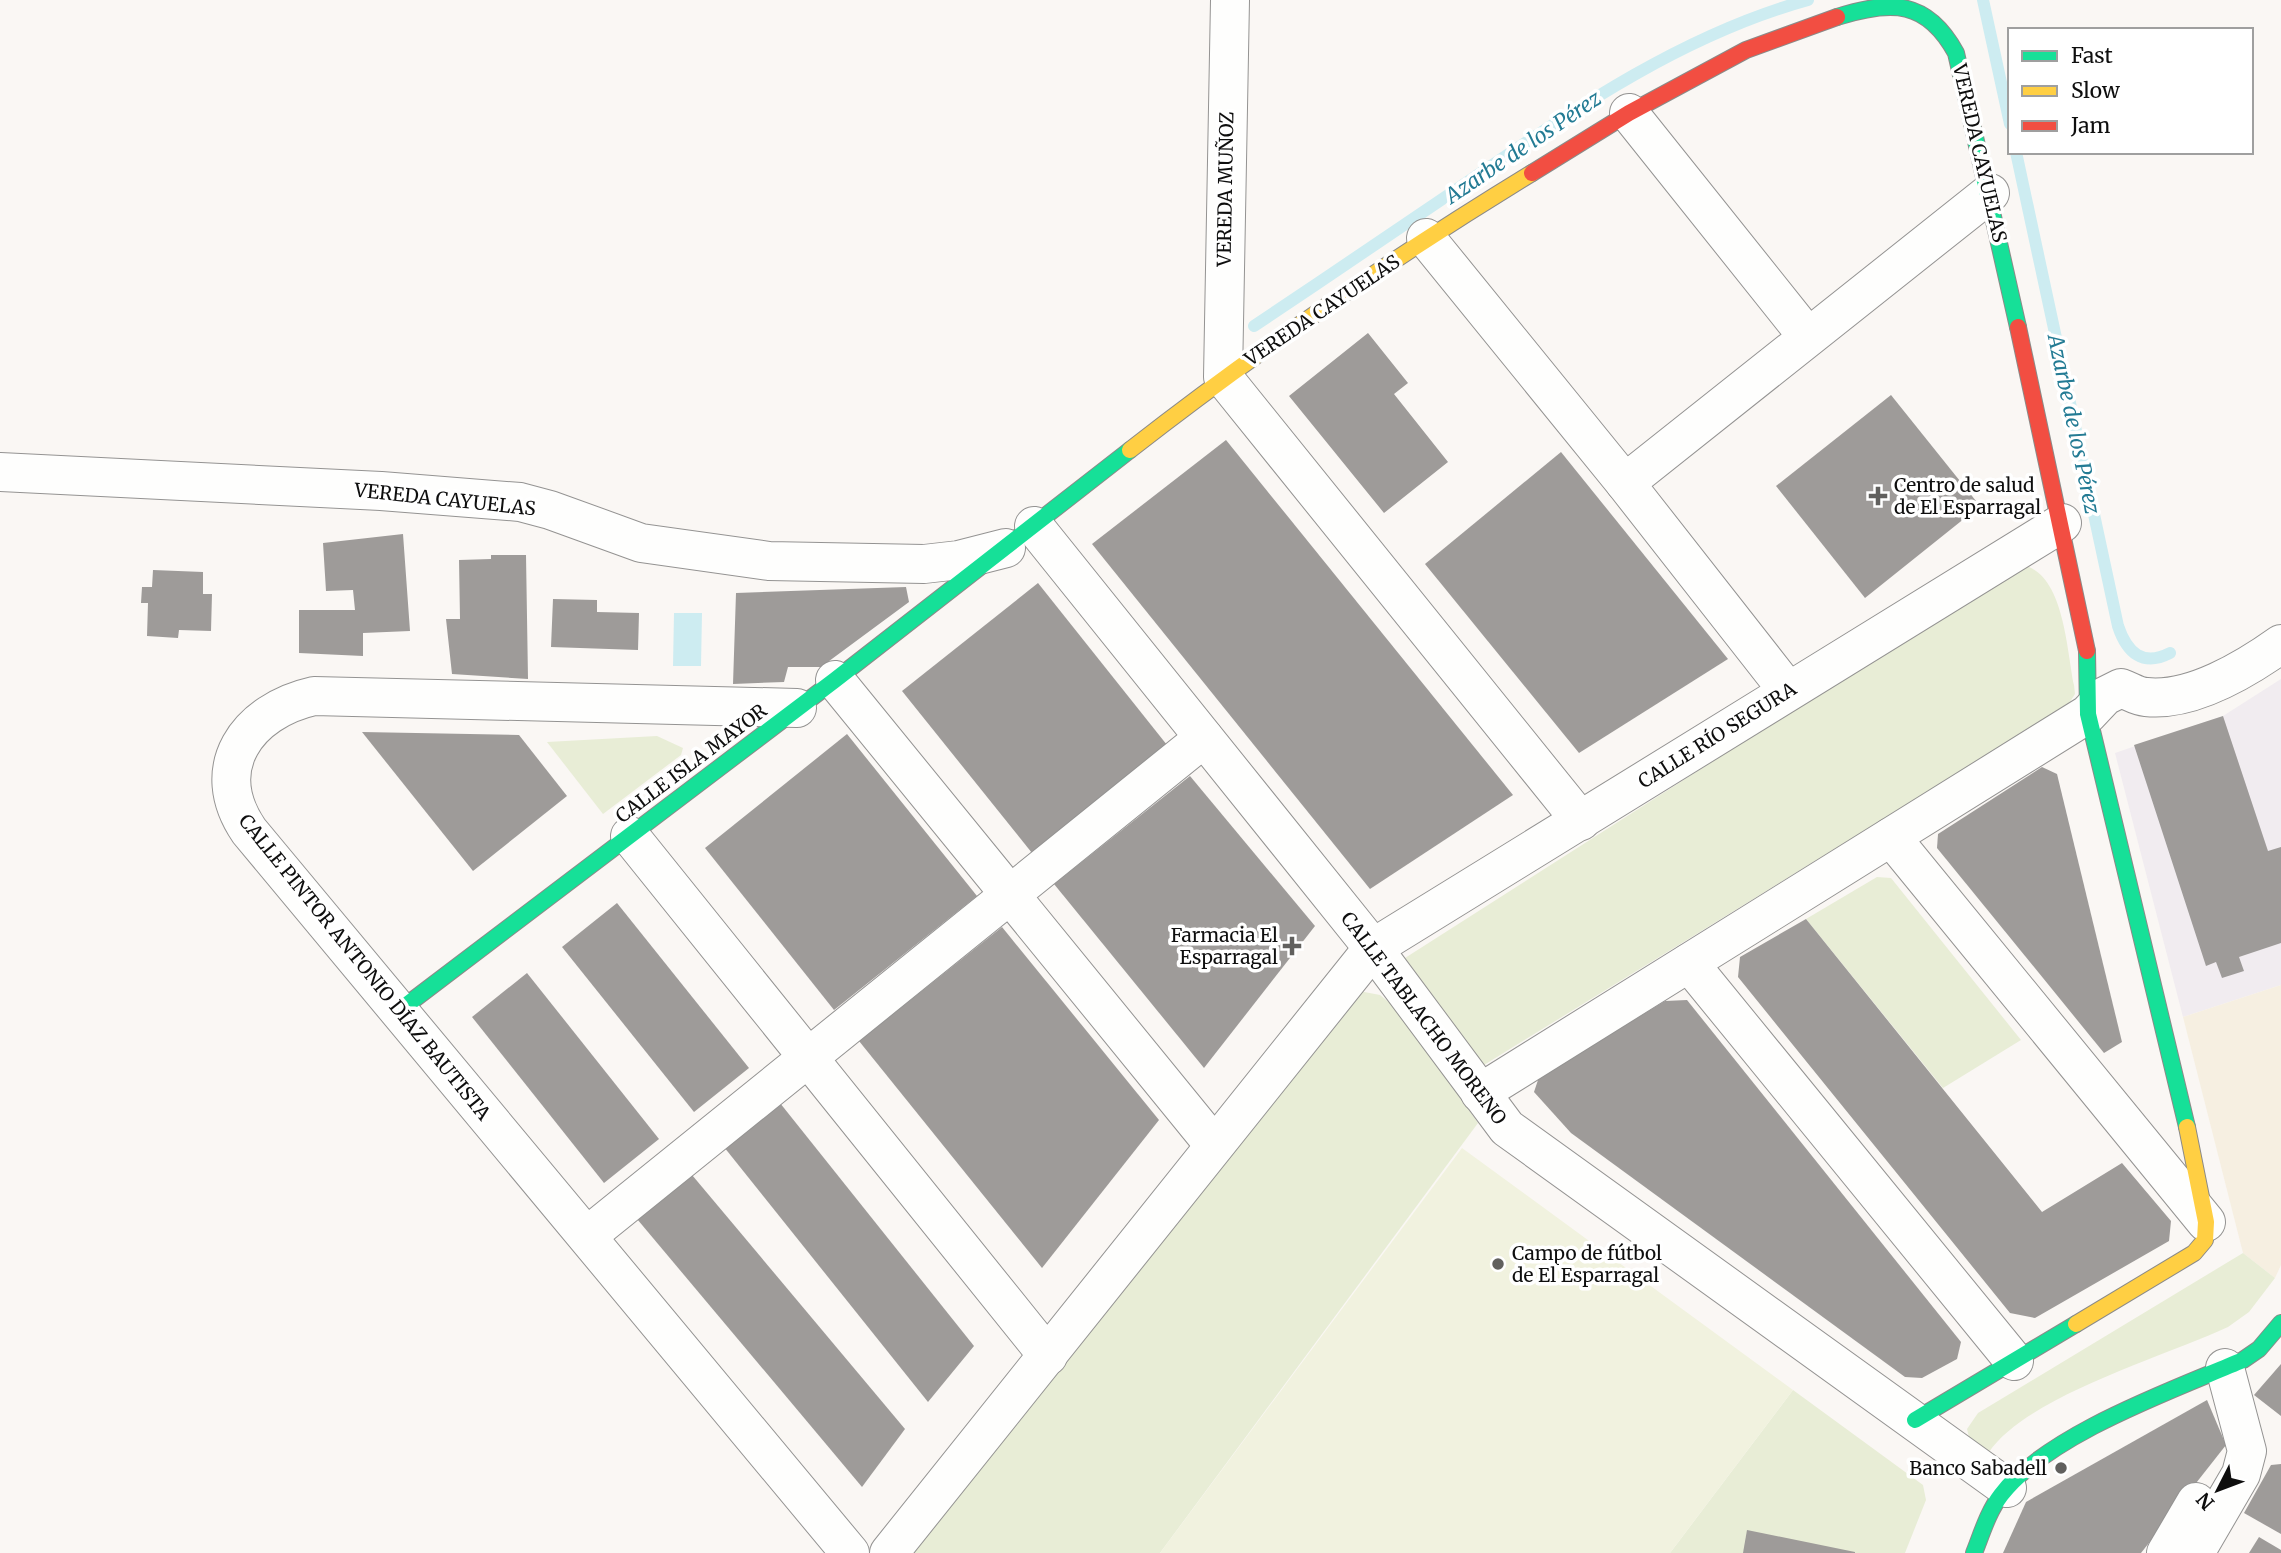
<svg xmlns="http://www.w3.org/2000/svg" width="2281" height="1553" font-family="Merriweather,serif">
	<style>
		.industrial { fill: #f1ecf0 }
		.farmland { fill: #f6efe1 }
		.green { fill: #e8edd6 }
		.pitch { fill: #f1f2df }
		.water { fill: #cdecf1 }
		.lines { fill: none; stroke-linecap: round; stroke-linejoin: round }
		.stream { stroke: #cdecf1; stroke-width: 12 }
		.building { fill: #9e9b99 }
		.street-casing { stroke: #949392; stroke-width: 40 }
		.fast-casing { stroke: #8b8a88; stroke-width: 18 }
		.slow-casing { stroke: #8b8a88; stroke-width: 18 }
		.jam-casing { stroke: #8b8a88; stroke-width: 18 }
		.street { stroke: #fefefd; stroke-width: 38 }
		.fast { stroke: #16e098; stroke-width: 16 }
		.slow { stroke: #ffcf43; stroke-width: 16 }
		.jam { stroke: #f24e42; stroke-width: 16 }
		.poi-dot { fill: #61605e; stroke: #fff; stroke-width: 2.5 }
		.labels { text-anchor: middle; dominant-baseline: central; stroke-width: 7; stroke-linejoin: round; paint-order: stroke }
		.street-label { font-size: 19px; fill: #0e0e0e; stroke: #fff }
		.poi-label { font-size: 19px; fill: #0e0e0e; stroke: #fff; text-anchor: start }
		.water-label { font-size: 21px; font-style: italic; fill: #237b94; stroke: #fff }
	</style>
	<rect width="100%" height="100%" fill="#faf7f4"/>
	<path class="industrial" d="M 2281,679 L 2281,985 L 2183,1017 L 2115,753 L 2223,716 Z"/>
	<path class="farmland" d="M 2281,985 L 2281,1265 L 2275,1278 L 2243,1253 L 2183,1017 Z"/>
	<g class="green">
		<path d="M 2026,566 C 2064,577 2067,651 2074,685 L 2075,694 L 2068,705 L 1484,1065 L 1405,958 L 2017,567 Z"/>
		<path d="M 657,736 L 683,748 L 681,755 L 603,814 L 547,742 Z"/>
		<path d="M 1877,877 L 1891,878 L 2021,1040 L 1943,1088 L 1806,919 Z"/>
		<path d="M 1359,991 L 1380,995 L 1400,1011 L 1478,1123 L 1160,1553 L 912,1553 Z"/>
		<path d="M 2243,1253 L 2275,1278 L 2249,1312 L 2228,1327 C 2164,1357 2027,1396 1989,1452 L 1970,1441 L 1967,1429 L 1978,1413 Z"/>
		<path d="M 1793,1390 L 1923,1485 L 1926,1500 L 1905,1553 L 1670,1553 Z"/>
	</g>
	<path class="pitch" d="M 1462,1148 L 1793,1390 L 1670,1553 L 1160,1553 Z"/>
	<path class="water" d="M 674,613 L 702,613 L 701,666 L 673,666 Z"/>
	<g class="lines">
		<g class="stream">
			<path d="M 1983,0 L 2010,124"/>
			<path d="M 2016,152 L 2118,626 C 2127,653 2143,667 2170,653"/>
			<path d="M 1254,326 C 1326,278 1398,229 1469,181 C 1575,109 1684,34 1808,0"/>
		</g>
	</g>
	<g class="building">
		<path d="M 1368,333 L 1408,383 L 1394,394 L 1448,462 L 1384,513 L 1289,396 Z"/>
		<path d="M 1891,395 L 1980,506 L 1865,598 L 1776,486 Z"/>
		<path d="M 1226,440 L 1513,795 L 1370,889 L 1092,544 Z"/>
		<path d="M 1561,452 L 1728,659 L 1579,753 L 1425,564 Z"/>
		<path d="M 403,534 L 410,631 L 363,633 L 363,656 L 299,653 L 299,610 L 355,610 L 353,590 L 326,591 L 323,543 Z"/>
		<path d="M 491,555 L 526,555 L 528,679 L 452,674 L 446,619 L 460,619 L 459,560 L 491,559 Z"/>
		<path d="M 153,570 L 203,572 L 203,594 L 212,594 L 211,631 L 179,630 L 178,638 L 147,636 L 148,603 L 141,603 L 142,587 L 152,587 Z"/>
		<path d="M 1038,583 L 1167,745 L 1032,853 L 902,691 Z"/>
		<path d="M 906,587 L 909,602 L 821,667 L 788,667 L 784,682 L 733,684 L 736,593 Z"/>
		<path d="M 553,599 L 597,600 L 597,612 L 639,613 L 638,650 L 551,647 Z"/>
		<path d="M 2223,716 L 2268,851 L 2281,847 L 2281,943 L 2239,957 L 2244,971 L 2222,978 L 2216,962 L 2206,966 L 2134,745 Z"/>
		<path d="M 362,732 L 519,735 L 567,796 L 473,871 Z"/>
		<path d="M 847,734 L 977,896 L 834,1010 L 705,848 Z"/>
		<path d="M 2042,767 L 2057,774 L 2122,1042 L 2104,1053 L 1937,848 L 1938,834 Z"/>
		<path d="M 1190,776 L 1315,926 L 1204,1068 L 1054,884 Z"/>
		<path d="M 617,903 L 749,1068 L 694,1112 L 562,947 Z"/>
		<path d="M 1806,919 L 2042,1212 L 2122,1163 L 2171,1221 L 2169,1241 L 2035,1318 L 2010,1313 L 1738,977 L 1740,957 Z"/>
		<path d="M 1002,927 L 1159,1120 L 1042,1268 L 859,1041 Z"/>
		<path d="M 527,973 L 659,1139 L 604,1183 L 472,1017 Z"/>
		<path d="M 1687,1000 L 1961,1342 L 1957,1359 L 1922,1378 L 1905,1377 L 1571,1133 L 1534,1092 L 1539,1077 L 1665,1001 Z"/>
		<path d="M 776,1098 L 974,1346 L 928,1402 L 720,1142 Z"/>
		<path d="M 687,1169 L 905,1429 L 862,1487 L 632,1213 Z"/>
		<path d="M 2281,1364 L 2281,1416 L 2254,1395 Z"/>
		<path d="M 2207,1400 L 2226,1445 L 2141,1553 L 2003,1553 L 2026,1502 Z"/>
		<path d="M 2281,1464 L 2281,1534 L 2244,1513 L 2271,1465 Z"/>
		<path d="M 1747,1530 L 1855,1552 L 1855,1553 L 1743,1553 Z"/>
		<path d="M 2259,1537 L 2281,1550 L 2281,1553 L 2249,1553 Z"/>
	</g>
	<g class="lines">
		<g class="street-casing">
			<g id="street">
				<path d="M 1230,0 L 1223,377 L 1581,821"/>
				<path d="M 1629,113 L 1808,337"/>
				<path d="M 1426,238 L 1625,483 L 1788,691"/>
				<path d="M 0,472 L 381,491 L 520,502 L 550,510 L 641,543 L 769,561 L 924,564 L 959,560 L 1006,548"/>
				<path d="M 1625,483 L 1990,193"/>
				<path d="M 1034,526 L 1373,948 L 1507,1128 L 2007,1488"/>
				<path d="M 835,680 L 1214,1145"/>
				<path d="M 797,708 L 314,696 C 247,711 206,768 249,831 L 850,1553"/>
				<path d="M 630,836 L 1048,1356"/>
				<path d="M 1891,837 L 2206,1222"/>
				<path d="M 1689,963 L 2014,1361"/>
				<path d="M 1480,1093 L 2088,714 L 2105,696 L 2121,688 C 2130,691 2136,696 2146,697 C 2191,702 2246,669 2281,644"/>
				<path d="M 587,1236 L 1204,738"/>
				<path d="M 889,1553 L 1373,948 L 2062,523"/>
				<path d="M 2166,1553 L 2196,1502"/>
				<path d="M 2195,1553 L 2241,1474 L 2247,1451 L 2225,1368"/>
			</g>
		</g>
		<g class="fast-casing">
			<g id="fast">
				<path d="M 1837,17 C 1892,0 1927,0 1956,53 L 2018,327"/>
				<path d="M 2087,651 L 2088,714 L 2187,1127"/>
				<path d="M 400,1010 L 835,680 L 1130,450"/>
				<path d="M 1915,1420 L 2076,1324"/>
				<path d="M 1974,1553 C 1982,1533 1988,1512 2001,1495 C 2048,1434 2173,1390 2243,1360 L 2259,1349 L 2281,1323"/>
			</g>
		</g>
		<g class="slow-casing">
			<g id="slow">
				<path d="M 1130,450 C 1258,350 1393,258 1532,173"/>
				<path d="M 2076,1324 L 2194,1253 L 2205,1240 L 2206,1222 L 2187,1127"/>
			</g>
		</g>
		<g class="jam-casing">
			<g id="jam">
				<path d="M 1532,173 L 1629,113 L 1746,50 L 1837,17"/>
				<path d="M 2018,327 L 2087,651"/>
			</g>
		</g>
		<use href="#street" class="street"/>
		<use href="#fast" class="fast"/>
		<use href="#slow" class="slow"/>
		<use href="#jam" class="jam"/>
	</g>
	<g class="poi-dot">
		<path d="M1874.5 485.5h7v7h7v7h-7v7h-7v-7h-7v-7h7z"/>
		<path d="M1288.5 935.5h7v7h7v7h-7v7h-7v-7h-7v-7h7z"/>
		<circle cx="1498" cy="1264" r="7"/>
		<circle cx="2061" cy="1468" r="7"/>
	</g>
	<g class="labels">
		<g class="street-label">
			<text transform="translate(1980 153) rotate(77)">VEREDA CAYUELAS</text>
			<text transform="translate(1225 189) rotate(-89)">VEREDA MUÑOZ</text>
			<text transform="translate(1322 310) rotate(-34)">VEREDA CAYUELAS</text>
			<text transform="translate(445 499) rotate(6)">VEREDA CAYUELAS</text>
			<text transform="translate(1717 735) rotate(-32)">CALLE RÍO SEGURA</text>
			<text transform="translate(691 763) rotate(-37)">CALLE ISLA MAYOR</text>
			<text transform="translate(365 967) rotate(51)">CALLE PINTOR ANTONIO DÍAZ BAUTISTA</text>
			<text transform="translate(1424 1018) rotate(53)">CALLE TABLACHO MORENO</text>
		</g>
		<g class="poi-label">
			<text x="1894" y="485">Centro de salud<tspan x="1894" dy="22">de El Esparragal</tspan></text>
			<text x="1278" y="935" text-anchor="end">Farmacia El<tspan x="1278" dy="22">Esparragal</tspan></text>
			<text x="1512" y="1253">Campo de fútbol<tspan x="1512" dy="22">de El Esparragal</tspan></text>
			<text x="2047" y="1468" text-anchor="end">Banco Sabadell</text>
		</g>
		<g class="water-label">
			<text transform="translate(1523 147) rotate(-34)">Azarbe de los Pérez</text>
			<text transform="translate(2074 424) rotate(78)">Azarbe de los Pérez</text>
		</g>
	</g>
	<rect x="2008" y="28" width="245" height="126" fill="#ffffff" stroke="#9f9f9f" stroke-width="2"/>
	<rect x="2022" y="51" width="35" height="10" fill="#16e098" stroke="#9f9f9f" stroke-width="2"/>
	<text x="2071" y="63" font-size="21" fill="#0e0e0e">Fast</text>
	<rect x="2022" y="86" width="35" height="10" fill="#ffcf43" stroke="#9f9f9f" stroke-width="2"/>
	<text x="2071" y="98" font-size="21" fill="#0e0e0e">Slow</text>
	<rect x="2022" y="121" width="35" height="10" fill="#f24e42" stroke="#9f9f9f" stroke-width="2"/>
	<text x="2071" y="133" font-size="21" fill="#0e0e0e">Jam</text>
	<g transform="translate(2218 1490) rotate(228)" stroke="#ffffff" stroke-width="5" paint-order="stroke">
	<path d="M0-5L12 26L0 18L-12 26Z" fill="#0e0e0e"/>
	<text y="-10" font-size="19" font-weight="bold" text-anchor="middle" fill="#0e0e0e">N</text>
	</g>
</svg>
